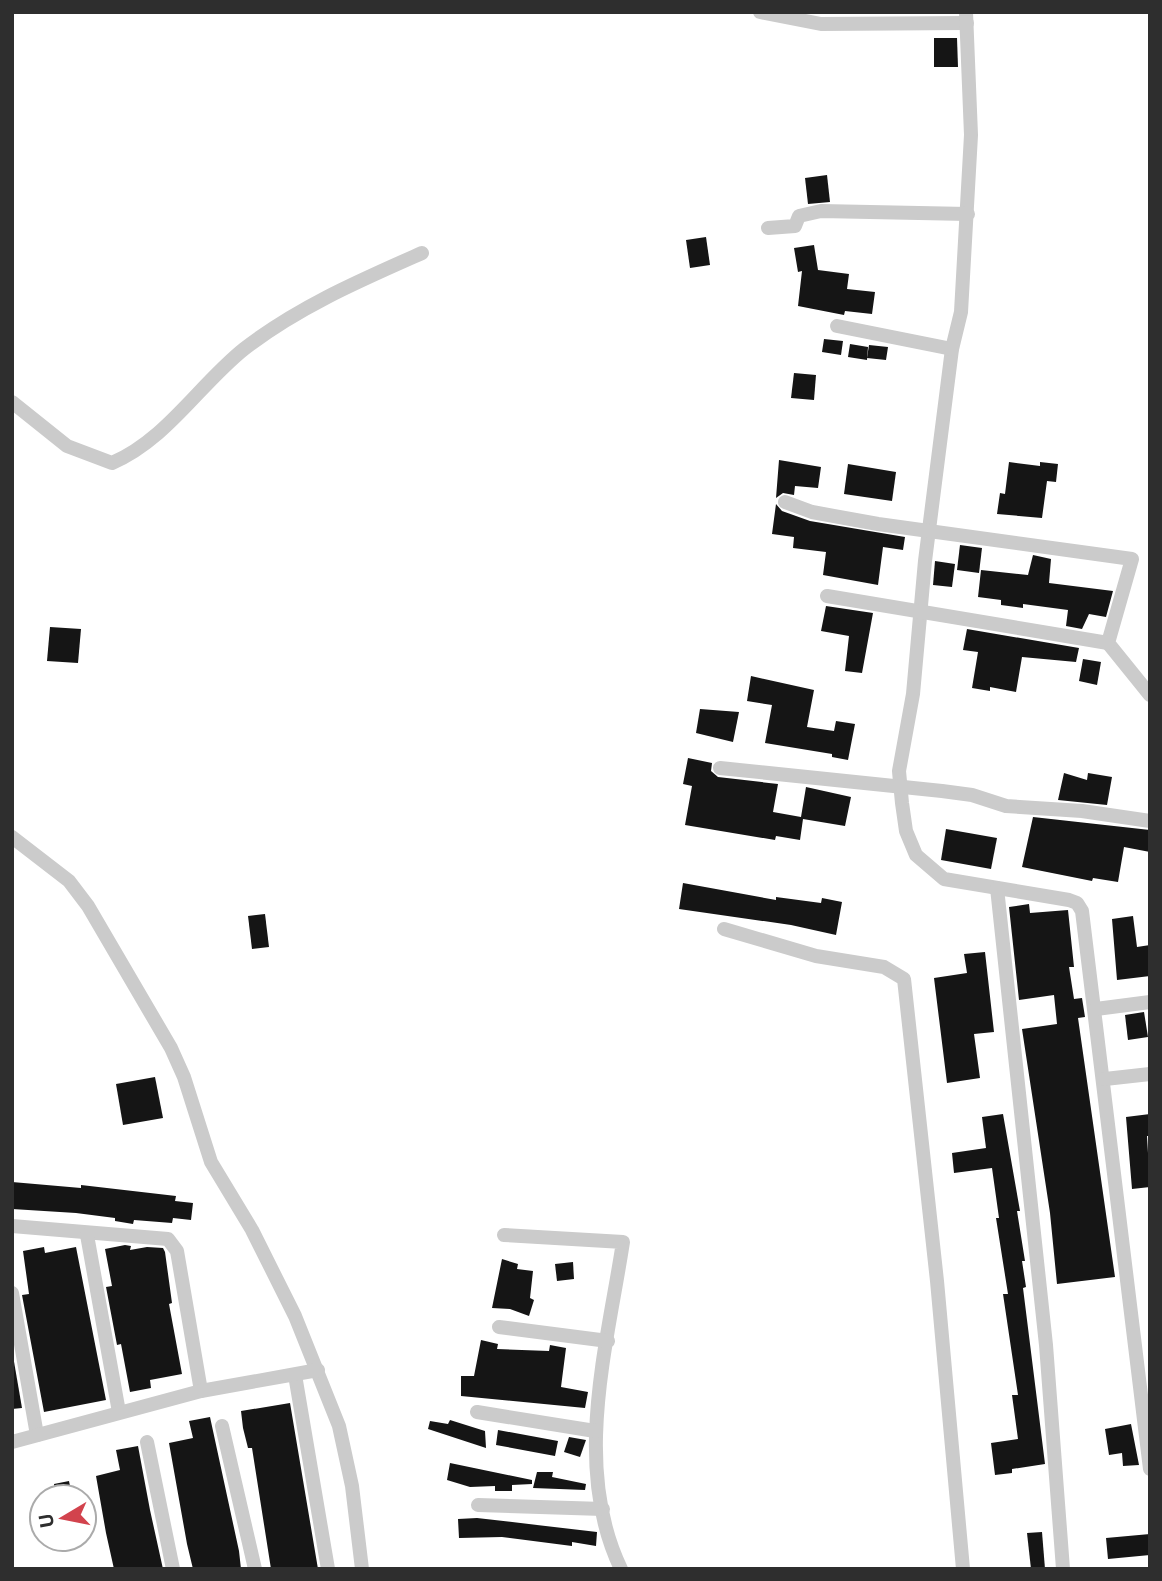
<svg xmlns="http://www.w3.org/2000/svg" width="1162" height="1581" font-family="'Public Sans',sans-serif">
	<style>
		.building { fill: #151515 }
		.lines { fill: none; stroke-linecap: round; stroke-linejoin: round }
		.minor { stroke: #cbcbcb; stroke-width: 14 }
	</style>
	<rect width="100%" height="100%" fill="#fff"/>
	<g class="building">
		<path d="M 934,38 L 957,38 L 958,67 L 934,67 Z"/>
		<path d="M 827,175 L 830,202 L 808,204 L 805,178 Z"/>
		<path d="M 706,237 L 710,265 L 690,268 L 686,240 Z"/>
		<path d="M 814,245 L 818,270 L 849,274 L 847,289 L 875,292 L 872,314 L 845,311 L 844,315 L 798,306 L 802,271 L 798,272 L 794,248 Z"/>
		<path d="M 824,339 L 843,341 L 841,355 L 822,352 Z"/>
		<path d="M 850,344 L 868,347 L 867,360 L 848,357 Z"/>
		<path d="M 869,345 L 888,347 L 886,360 L 867,358 Z"/>
		<path d="M 794,373 L 816,375 L 814,400 L 791,398 Z"/>
		<path d="M 779,460 L 821,467 L 818,488 L 795,486 L 794,495 L 783,493 L 776,498 Z"/>
		<path d="M 1009,462 L 1040,466 L 1040,462 L 1058,464 L 1056,482 L 1047,481 L 1042,518 L 997,514 L 1000,493 L 1005,494 Z"/>
		<path d="M 848,464 L 896,472 L 892,501 L 844,494 Z"/>
		<path d="M 776,504 L 782,511 L 810,521 L 905,537 L 903,550 L 883,547 L 878,585 L 823,575 L 826,552 L 793,548 L 794,537 L 772,534 Z"/>
		<path d="M 960,545 L 982,548 L 979,573 L 957,570 Z"/>
		<path d="M 1033,555 L 1051,559 L 1049,583 L 1113,591 L 1106,617 L 1089,614 L 1082,629 L 1066,626 L 1068,610 L 1023,604 L 1023,608 L 1001,605 L 1001,600 L 978,597 L 981,570 L 1028,575 Z"/>
		<path d="M 935,561 L 955,564 L 952,587 L 933,585 Z"/>
		<path d="M 826,606 L 873,613 L 862,673 L 845,671 L 849,636 L 821,631 Z"/>
		<path d="M 50,627 L 81,629 L 78,663 L 47,661 Z"/>
		<path d="M 967,629 L 1079,648 L 1076,662 L 1022,657 L 1016,692 L 990,687 L 990,691 L 972,688 L 978,652 L 963,650 Z"/>
		<path d="M 1083,659 L 1101,662 L 1097,685 L 1079,681 Z"/>
		<path d="M 751,676 L 814,690 L 807,727 L 834,731 L 836,721 L 855,724 L 848,760 L 832,757 L 832,754 L 765,743 L 772,705 L 747,701 Z"/>
		<path d="M 700,709 L 739,712 L 733,742 L 696,733 Z"/>
		<path d="M 688,758 L 712,763 L 711,771 L 718,777 L 778,784 L 773,812 L 801,817 L 806,787 L 851,797 L 845,826 L 803,819 L 800,840 L 776,836 L 775,840 L 685,825 L 692,786 L 683,784 Z"/>
		<path d="M 1064,773 L 1087,780 L 1088,773 L 1112,777 L 1107,805 L 1058,800 Z"/>
		<path d="M 1033,817 L 1150,830 L 1150,852 L 1124,847 L 1118,882 L 1093,878 L 1092,881 L 1022,867 Z"/>
		<path d="M 946,829 L 997,838 L 991,869 L 941,860 Z"/>
		<path d="M 683,883 L 776,900 L 776,897 L 821,903 L 822,898 L 842,902 L 836,935 L 791,925 L 679,909 Z"/>
		<path d="M 1029,904 L 1030,913 L 1068,910 L 1074,967 L 1069,967 L 1074,999 L 1082,998 L 1085,1017 L 1078,1018 L 1115,1277 L 1057,1284 L 1050,1213 L 1022,1029 L 1057,1024 L 1054,995 L 1019,1000 L 1009,907 Z"/>
		<path d="M 265,914 L 269,947 L 252,949 L 248,916 Z"/>
		<path d="M 1133,916 L 1137,947 L 1150,945 L 1150,976 L 1117,980 L 1112,919 Z"/>
		<path d="M 985,952 L 994,1032 L 974,1034 L 980,1078 L 947,1083 L 934,978 L 967,973 L 964,954 Z"/>
		<path d="M 1144,1012 L 1148,1037 L 1128,1040 L 1125,1015 Z"/>
		<path d="M 155,1077 L 163,1118 L 123,1125 L 116,1084 Z"/>
		<path d="M 1003,1114 L 1020,1211 L 1017,1211 L 1025,1261 L 1022,1261 L 1026,1287 L 1023,1288 L 1045,1464 L 1012,1469 L 1012,1473 L 995,1475 L 991,1443 L 1018,1439 L 1012,1395 L 1018,1395 L 1003,1294 L 1008,1294 L 996,1218 L 999,1218 L 992,1168 L 954,1173 L 952,1153 L 986,1148 L 982,1117 Z"/>
		<path d="M 1150,1114 L 1150,1136 L 1147,1136 L 1150,1187 L 1132,1189 L 1126,1117 Z"/>
		<path d="M 12,1182 L 81,1188 L 81,1185 L 176,1196 L 175,1201 L 193,1203 L 191,1220 L 173,1218 L 172,1223 L 134,1220 L 133,1224 L 115,1221 L 115,1218 L 76,1213 L 12,1209 Z"/>
		<path d="M 125,1245 L 131,1246 L 130,1250 L 147,1247 L 163,1248 L 165,1252 L 172,1303 L 169,1304 L 182,1374 L 150,1380 L 151,1388 L 130,1392 L 121,1344 L 117,1345 L 106,1287 L 112,1286 L 105,1249 Z"/>
		<path d="M 44,1247 L 45,1253 L 76,1247 L 106,1400 L 44,1412 L 22,1295 L 29,1294 L 23,1251 Z"/>
		<path d="M 502,1259 L 518,1264 L 517,1269 L 533,1271 L 530,1298 L 534,1300 L 529,1316 L 510,1309 L 492,1308 Z"/>
		<path d="M 573,1262 L 574,1279 L 557,1281 L 555,1264 Z"/>
		<path d="M 481,1340 L 498,1344 L 497,1349 L 549,1351 L 550,1345 L 566,1348 L 561,1387 L 588,1392 L 585,1408 L 461,1396 L 461,1376 L 474,1376 Z"/>
		<path d="M 12,1350 L 22,1408 L 12,1409 Z"/>
		<path d="M 290,1403 L 318,1569 L 271,1569 L 252,1448 L 248,1448 L 243,1428 L 241,1411 Z"/>
		<path d="M 210,1417 L 239,1551 L 241,1569 L 193,1569 L 187,1544 L 169,1443 L 193,1438 L 189,1421 Z"/>
		<path d="M 450,1420 L 485,1431 L 486,1448 L 428,1429 L 430,1421 L 448,1424 Z"/>
		<path d="M 1131,1424 L 1139,1465 L 1123,1466 L 1122,1453 L 1109,1455 L 1105,1429 Z"/>
		<path d="M 498,1430 L 558,1441 L 555,1456 L 496,1445 Z"/>
		<path d="M 569,1437 L 586,1440 L 580,1457 L 564,1452 Z"/>
		<path d="M 138,1446 L 150,1510 L 163,1569 L 114,1569 L 106,1533 L 96,1476 L 120,1470 L 116,1450 Z"/>
		<path d="M 450,1463 L 532,1480 L 532,1484 L 512,1485 L 512,1491 L 495,1491 L 495,1486 L 470,1487 L 447,1480 Z"/>
		<path d="M 537,1472 L 553,1472 L 552,1477 L 586,1484 L 585,1490 L 533,1488 Z"/>
		<path d="M 69,1481 L 72,1497 L 56,1497 L 54,1484 Z"/>
		<path d="M 477,1518 L 597,1532 L 596,1546 L 572,1542 L 572,1546 L 502,1537 L 459,1538 L 458,1519 Z"/>
		<path d="M 1042,1532 L 1045,1569 L 1031,1569 L 1027,1533 Z"/>
		<path d="M 1150,1534 L 1150,1555 L 1108,1559 L 1106,1538 Z"/>
	</g>
	<g class="lines">
		<g class="minor">
			<path d="M 760,12 L 821,24 L 967,23"/>
			<path d="M 966,12 L 971,135 L 961,312 L 952,349 L 925,561 L 913,694 L 899,771 L 902,803 L 906,831 L 916,855 L 944,879 L 1069,900 L 1077,903 L 1082,911 L 1150,1469"/>
			<path d="M 768,228 L 795,226 L 799,216 L 821,211 L 968,214"/>
			<path d="M 837,326 L 952,349"/>
			<path d="M 12,402 L 67,446 L 112,463 C 166,440 199,385 244,349 C 298,307 361,280 422,253"/>
			<path d="M 785,502 L 812,512 L 878,524 L 1132,559 L 1108,643 L 1150,695"/>
			<path d="M 827,596 L 1108,643"/>
			<path d="M 720,768 L 942,791 L 972,795 L 1006,806 L 1082,811 L 1150,821"/>
			<path d="M 12,837 L 69,881 L 88,906 L 171,1048 L 184,1077 L 211,1162 L 252,1230 L 295,1316 L 339,1426 L 352,1486 L 362,1569"/>
			<path d="M 997,888 L 1046,1345 L 1063,1569"/>
			<path d="M 724,929 L 816,956 L 884,967 L 904,979 L 937,1281 L 963,1569"/>
			<path d="M 1096,1009 L 1150,1002"/>
			<path d="M 1105,1079 L 1150,1074"/>
			<path d="M 12,1226 L 168,1239 L 177,1251 L 201,1391"/>
			<path d="M 87,1235 L 119,1412"/>
			<path d="M 504,1235 L 623,1242 C 607,1347 572,1467 621,1569"/>
			<path d="M 12,1293 L 37,1435"/>
			<path d="M 499,1327 L 608,1341"/>
			<path d="M 295,1375 L 328,1569"/>
			<path d="M 477,1412 L 595,1431"/>
			<path d="M 222,1426 L 255,1569"/>
			<path d="M 12,1442 L 201,1391 L 318,1370"/>
			<path d="M 147,1442 L 173,1569"/>
			<path d="M 478,1505 L 603,1509"/>
		</g>
	</g>
	<rect width="1162" height="1581" fill="none" stroke="#2e2e2e" stroke-width="28"/>
	<g transform="translate(63 1518) rotate(260)"><circle r="33" fill="#ffffff" stroke="#ababab" stroke-width="2"/>
	<path d="M0-5L12 26L0 18L-12 26Z" fill="#d2434d"/>
	<text y="-10" font-size="19" font-weight="bold" text-anchor="middle" fill="#2e2e2e">U</text>
	</g>
</svg>
